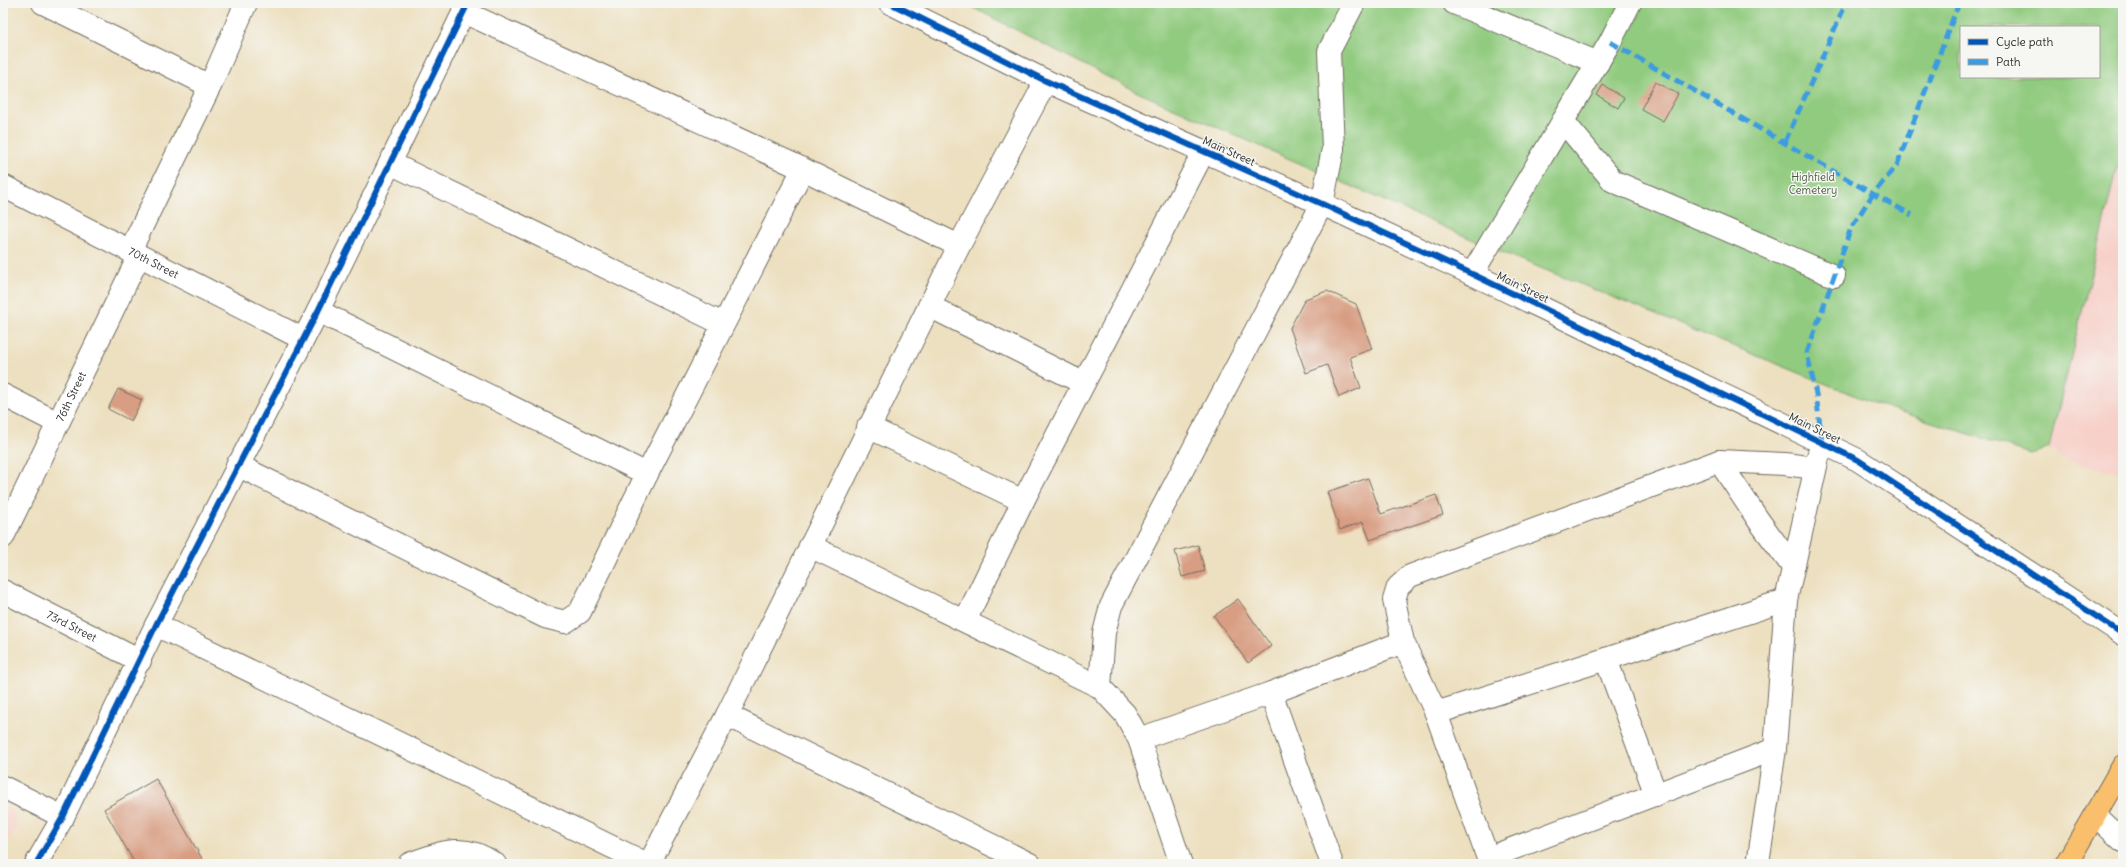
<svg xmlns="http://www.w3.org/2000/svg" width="2126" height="867" font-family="Delius,sans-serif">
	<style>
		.built { fill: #f7d0c9 }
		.green { fill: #91cb7f; stroke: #5e7b55; fill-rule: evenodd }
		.building { fill: #d89d82 }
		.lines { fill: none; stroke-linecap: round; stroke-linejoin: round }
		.minor-casing { stroke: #6f6a5f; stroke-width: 24 }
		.major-casing { stroke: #6f6a5f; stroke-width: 24 }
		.minor { stroke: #fff; stroke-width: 22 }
		.major { stroke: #f9bf6d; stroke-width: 22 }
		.quiet { stroke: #3d9ce1; stroke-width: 5; stroke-dasharray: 10 5; stroke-linecap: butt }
		.cycleway-casing { stroke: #f6f6f2; stroke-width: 8 }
		.cycleway { stroke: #0057b8; stroke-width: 6 }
		.labels { text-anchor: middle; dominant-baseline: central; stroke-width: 3; stroke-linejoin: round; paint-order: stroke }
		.street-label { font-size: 11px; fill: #2b2b2b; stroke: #f6f6f2 }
		.park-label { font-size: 11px; fill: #4a5b44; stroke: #f6f6f2 }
	</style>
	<rect width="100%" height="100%" fill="#f6f6f2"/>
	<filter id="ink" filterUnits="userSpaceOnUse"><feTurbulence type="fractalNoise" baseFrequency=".025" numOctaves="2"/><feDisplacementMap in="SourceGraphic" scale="8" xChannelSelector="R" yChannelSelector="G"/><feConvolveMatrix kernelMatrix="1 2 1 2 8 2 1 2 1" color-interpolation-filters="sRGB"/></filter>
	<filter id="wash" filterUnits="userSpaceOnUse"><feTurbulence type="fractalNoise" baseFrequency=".012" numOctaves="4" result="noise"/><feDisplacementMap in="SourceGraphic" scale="16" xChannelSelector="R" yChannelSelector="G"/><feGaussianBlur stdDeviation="0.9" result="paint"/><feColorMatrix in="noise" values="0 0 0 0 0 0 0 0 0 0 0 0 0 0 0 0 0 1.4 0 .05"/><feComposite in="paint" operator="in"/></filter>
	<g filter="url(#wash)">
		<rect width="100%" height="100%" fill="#ede0c0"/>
		<g class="built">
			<path d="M 2123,142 L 2123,473 L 2066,461 L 2049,448 Z"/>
			<path d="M 3,806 L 13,811 L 17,828 L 3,847 Z"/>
		</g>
		<path class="green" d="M 964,3 L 2123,3 L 2123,142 L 2049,448 L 2031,454 L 1873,403 L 1494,249 L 1135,91 ZM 1961,27 L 2099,27 L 2099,77 L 1961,77 Z"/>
		<g id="blocks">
			<g class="building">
				<path d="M 1655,82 L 1678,94 L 1663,121 L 1641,109 Z"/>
				<path d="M 1603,85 L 1624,98 L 1618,108 L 1597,95 Z"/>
				<path d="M 1327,291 L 1356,304 L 1372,349 L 1350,357 L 1361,388 L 1339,397 L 1327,365 L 1306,373 L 1290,328 L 1305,299 Z"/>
				<path d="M 118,389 L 142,400 L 131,421 L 108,409 Z"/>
				<path d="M 1368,478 L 1381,514 L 1436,495 L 1443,515 L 1370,540 L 1363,522 L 1340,530 L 1327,492 Z"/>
				<path d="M 1198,545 L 1205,571 L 1182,577 L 1175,551 Z"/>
				<path d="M 1238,599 L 1271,646 L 1248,663 L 1214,616 Z"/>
				<path d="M 156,779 L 204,862 L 201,864 L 135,864 L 104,809 Z"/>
			</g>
		</g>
	</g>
	<g filter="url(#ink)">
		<use href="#blocks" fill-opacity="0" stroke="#6f6a5f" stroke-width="1"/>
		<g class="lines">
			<g class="minor-casing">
				<g id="minor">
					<path d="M 43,3 L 210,86"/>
					<path d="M 890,3 L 1046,81 L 1322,204 L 1472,274 L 1858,460 L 2123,634"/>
					<path d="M 1454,3 L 1598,63"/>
					<path d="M 464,12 L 803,169 L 959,246"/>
					<path d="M 1563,121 L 1613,181 L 1834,276"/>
					<path d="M 390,163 L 723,324"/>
					<path id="s1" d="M 3,186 L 303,339"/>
					<path d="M 130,251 L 210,86 L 246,3"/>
					<path d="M 1472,274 L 1610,42 L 1630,3"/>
					<path d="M 929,306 L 1083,383"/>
					<path d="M 318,311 L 647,474"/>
					<path d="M 3,395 L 58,423"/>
					<path d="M 868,427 L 1023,501"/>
					<path d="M 1719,461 L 1759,521 L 1793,567"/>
					<path d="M 237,465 L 545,617 L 565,622 L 580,612 L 647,474 L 803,169"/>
					<path id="s2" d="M 3,537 L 139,256"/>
					<path d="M 810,546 L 1100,687 L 1125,714 L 1139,739 L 1181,864"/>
					<path id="s3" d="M 3,591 L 140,661"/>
					<path d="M 965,621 L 1023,501 L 1204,151"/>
					<path d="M 156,625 L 647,864"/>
					<path d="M 1606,659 L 1786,600"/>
					<path d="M 1100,687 L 1104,633 L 1111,606 L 1322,204 L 1333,149 L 1329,51 L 1354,3"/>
					<path d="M 1271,693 L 1332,864"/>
					<path d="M 1436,713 L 1606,659 L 1656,795"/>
					<path d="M 727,715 L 1030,864"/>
					<path d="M 1139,739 L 1271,693 L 1403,642"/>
					<path d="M 3,787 L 63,817"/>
					<path d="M 2095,815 L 2123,841"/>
					<path d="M 1488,858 L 1775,749"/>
					<path d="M 36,864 L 63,817 L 156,625 L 318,311 L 468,3"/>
					<path d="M 409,864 C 442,852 464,842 495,864"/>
					<path d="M 649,864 L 727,715 L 959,246 L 1046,81"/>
					<path d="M 1490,864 L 1436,713 L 1403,642 L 1394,600 L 1398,587 L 1410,576 L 1719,461 L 1785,464 L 1815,468"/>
					<path d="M 1758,864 L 1775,749 L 1786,600 L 1819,453"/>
				</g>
			</g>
			<g class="major-casing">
				<path id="major" d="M 2066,864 L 2123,766"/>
			</g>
			<use href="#minor" class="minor"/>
			<use href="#major" class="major"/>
			<g class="quiet">
				<path d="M 1610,42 L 1873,194 L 1912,215"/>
				<path d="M 1785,142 L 1846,3"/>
				<path d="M 1822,442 L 1816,394 L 1807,353 L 1851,228 L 1873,194 L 1897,165 L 1959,3"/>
			</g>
			<g class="cycleway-casing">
				<g id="cycleway">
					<path d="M 890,3 L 1046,81 L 1322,204 L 1472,274 L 1858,460 L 2123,634"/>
					<path d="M 36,864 L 63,817 L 156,625 L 318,311 L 468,3"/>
				</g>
			</g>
			<use href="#cycleway" class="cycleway"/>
		</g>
	</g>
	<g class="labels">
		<g class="street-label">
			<text transform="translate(1229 151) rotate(24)">Main Street</text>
			<text stroke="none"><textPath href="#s1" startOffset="169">70th Street</textPath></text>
			<text transform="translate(1523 287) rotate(26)">Main Street</text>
			<text stroke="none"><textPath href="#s2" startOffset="156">76th Street</textPath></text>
			<text transform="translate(1815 428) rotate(26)">Main Street</text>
			<text stroke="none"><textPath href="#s3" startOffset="77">73rd Street</textPath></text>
		</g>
		<g class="park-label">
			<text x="1813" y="177">Highfield<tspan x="1813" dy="13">Cemetery</tspan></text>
		</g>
	</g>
	<rect width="2126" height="867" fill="none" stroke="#f6f6f2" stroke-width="16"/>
	<rect x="1960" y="26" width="140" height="52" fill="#f6f6f2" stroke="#a5a5a2"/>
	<rect x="1968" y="39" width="20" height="6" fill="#0057b8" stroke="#a5a5a2"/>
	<text x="1996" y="46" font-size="12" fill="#2b2b2b">Cycle path</text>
	<rect x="1968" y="59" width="20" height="6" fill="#3d9ce1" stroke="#a5a5a2"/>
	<text x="1996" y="66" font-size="12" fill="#2b2b2b">Path</text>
</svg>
